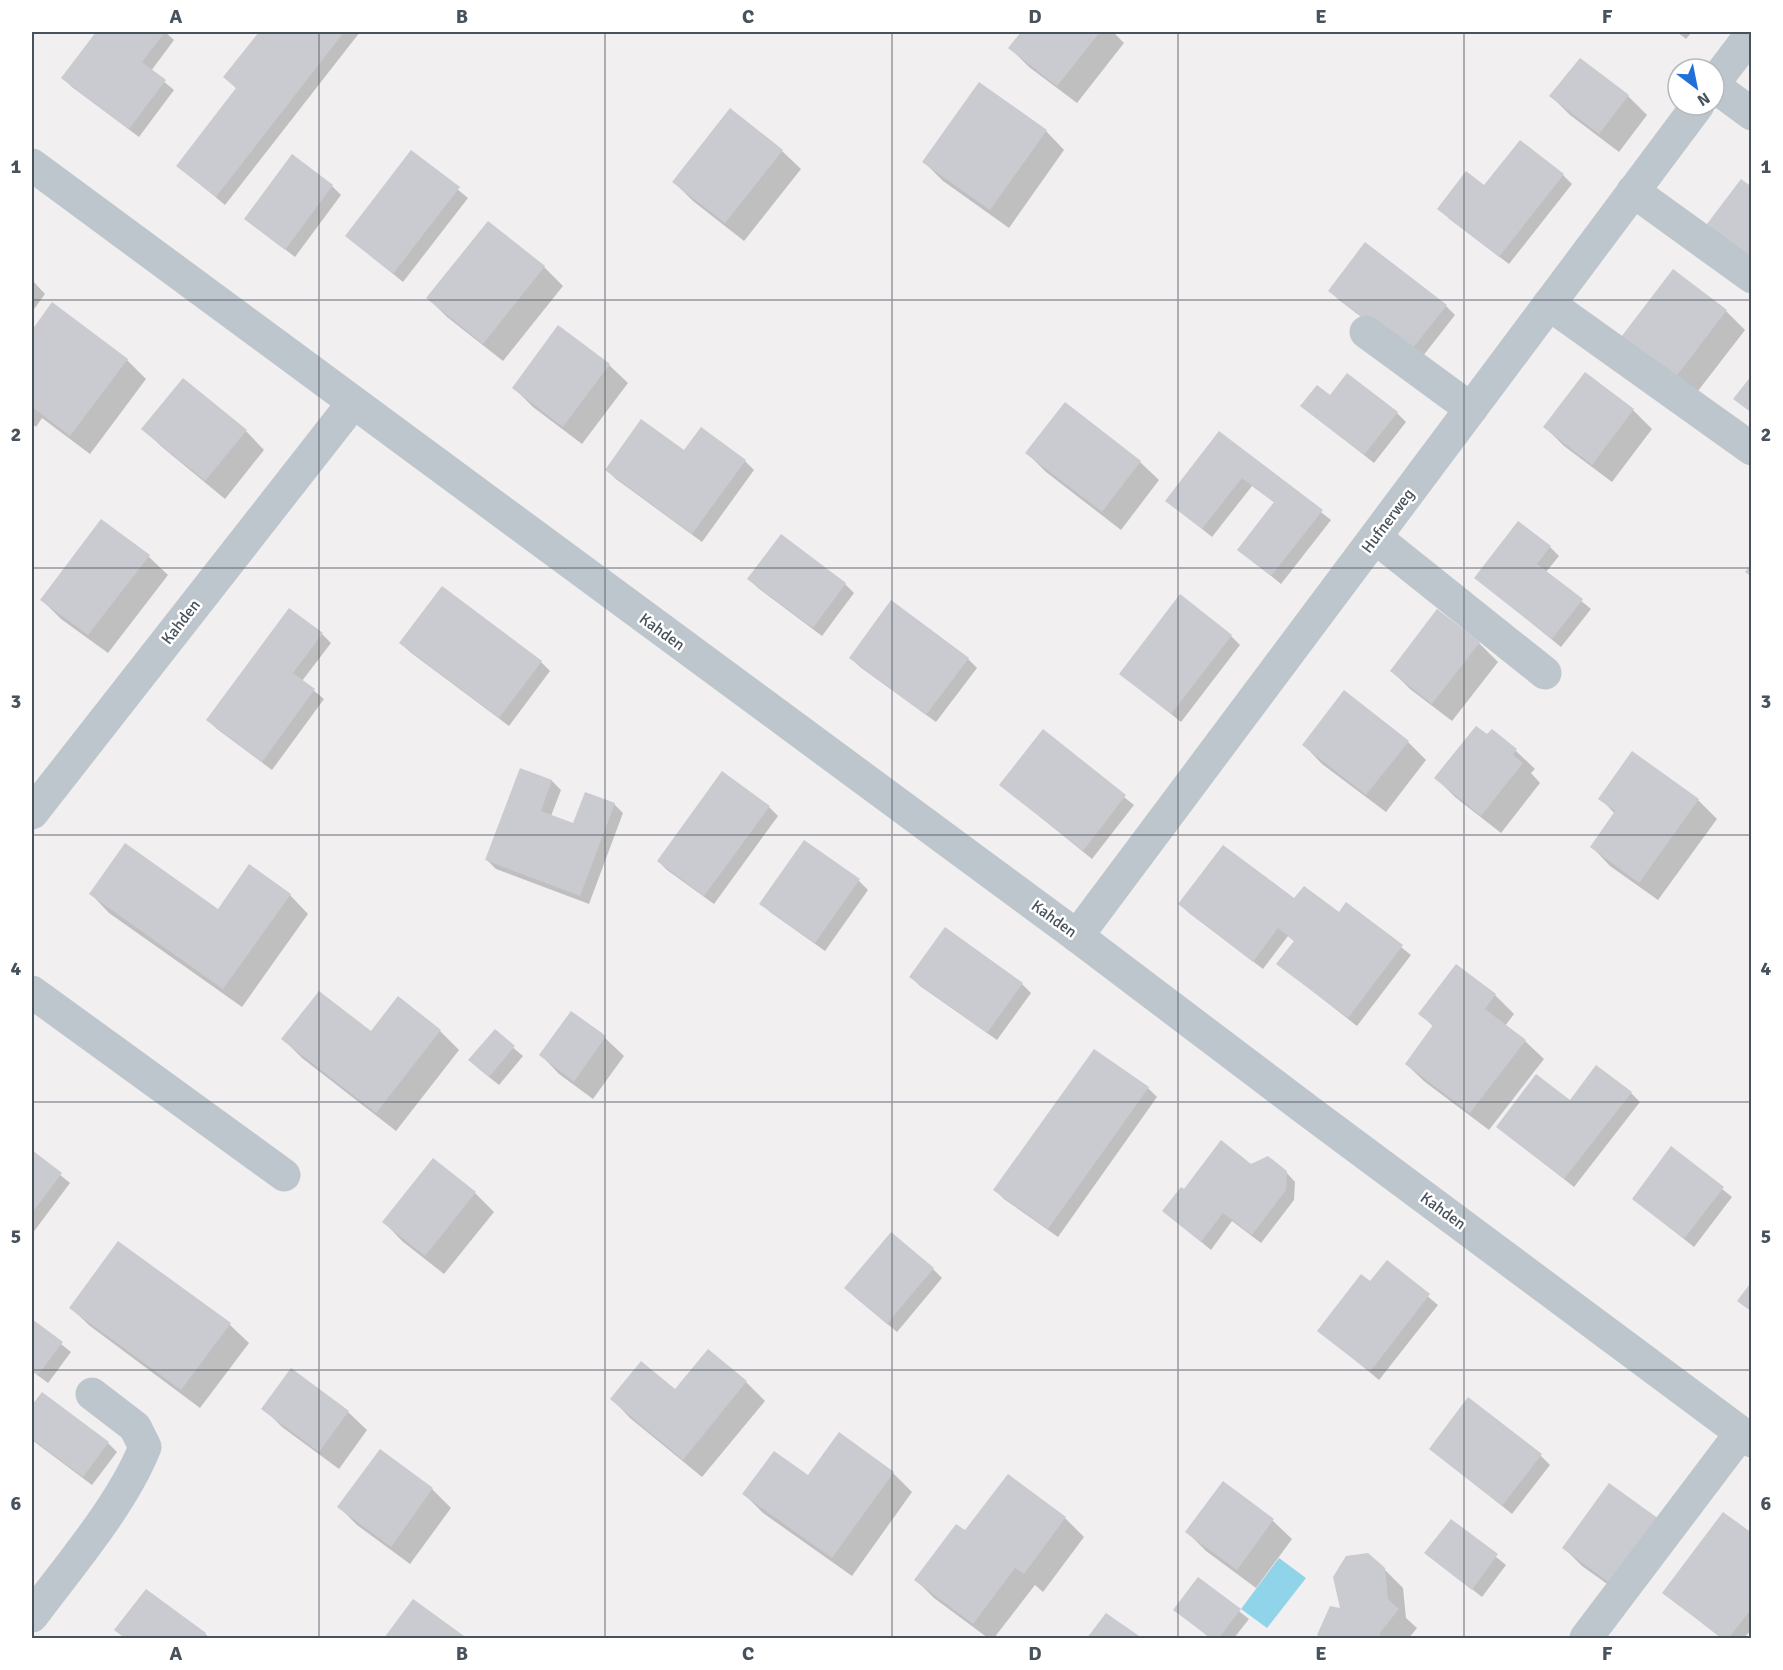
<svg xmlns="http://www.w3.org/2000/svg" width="1783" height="1670" font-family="Signika,sans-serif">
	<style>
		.water { fill: #8fd4e8 }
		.shadow { fill: #0003 }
		.building { fill: #c9cbd1 }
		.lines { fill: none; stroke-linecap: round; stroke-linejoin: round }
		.minor { stroke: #bec6cd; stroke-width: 33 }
		.grid { fill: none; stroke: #48525c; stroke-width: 1.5; stroke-opacity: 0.55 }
		.labels { text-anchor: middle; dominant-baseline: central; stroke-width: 5; stroke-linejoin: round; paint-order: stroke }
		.street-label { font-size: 16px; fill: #48525c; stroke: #fff }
		.neatline { fill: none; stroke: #48525c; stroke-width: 2 }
		.grid-label { font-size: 20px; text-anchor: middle; font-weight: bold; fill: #48525c }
	</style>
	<rect width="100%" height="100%" fill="#f1efef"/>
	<path class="water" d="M 1279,1558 L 1306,1578 L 1267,1628 L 1241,1609 Z"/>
	<g class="shadow">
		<path d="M 98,32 L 165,32 L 174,40 L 151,71 L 174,90 L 139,137 L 72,87 L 63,78 Z"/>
		<path d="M 261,32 L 360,32 L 225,205 L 178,166 L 237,89 L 225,77 Z"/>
		<path d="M 1023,32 L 1113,32 L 1124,43 L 1077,103 L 1029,67 L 1010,48 Z"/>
		<path d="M 1677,32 L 1692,32 L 1686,39 Z"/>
		<path d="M 1580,60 L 1628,96 L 1647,115 L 1619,152 L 1570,115 L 1551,96 Z"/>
		<path d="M 1046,131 L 1064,150 L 1009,228 L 943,181 L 924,162 Z"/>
		<path d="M 782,151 L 801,169 L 744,241 L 693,201 L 674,182 Z"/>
		<path d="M 412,152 L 468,198 L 403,282 L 347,236 Z"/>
		<path d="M 1563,175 L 1572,184 L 1509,264 L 1448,218 L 1485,187 Z"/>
		<path d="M 332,186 L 341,195 L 295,257 L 246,219 Z"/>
		<path d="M 488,223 L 544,267 L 563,286 L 503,361 L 447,317 L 428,298 Z"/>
		<path d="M 1674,271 L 1726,311 L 1745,330 L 1691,400 L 1638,360 Z"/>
		<path d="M 32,280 L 45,294 L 32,312 Z"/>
		<path d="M 1330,291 L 1446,306 L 1455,315 L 1419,361 L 1339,300 Z"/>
		<path d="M 52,305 L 127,360 L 146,379 L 90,454 L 42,418 L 36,427 L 32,423 L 32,332 Z"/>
		<path d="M 609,365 L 628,383 L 582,444 L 533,407 L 514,388 Z"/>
		<path d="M 1585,374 L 1633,410 L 1652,429 L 1612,482 L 1564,446 L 1545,427 Z"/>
		<path d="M 1330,397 L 1397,413 L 1406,422 L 1374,463 L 1302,406 Z"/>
		<path d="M 1065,404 L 1140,462 L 1159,480 L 1121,530 L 1046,472 L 1027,453 Z"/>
		<path d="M 143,429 L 246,431 L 264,450 L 225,499 L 162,447 Z"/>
		<path d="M 702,429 L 745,461 L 754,470 L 702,542 L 616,479 L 607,470 L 684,452 Z"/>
		<path d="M 1220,433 L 1331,520 L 1281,584 L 1239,550 L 1275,503 L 1252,486 L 1212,537 L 1167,501 Z"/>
		<path d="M 101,521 L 149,557 L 168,575 L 108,653 L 61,619 L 42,600 Z"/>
		<path d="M 1550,547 L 1559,556 L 1546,572 L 1591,609 L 1561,647 L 1476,578 Z"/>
		<path d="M 749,579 L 845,584 L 854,593 L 822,636 L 758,588 Z"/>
		<path d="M 322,634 L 331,643 L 302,681 L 324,699 L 272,770 L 217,729 L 208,720 Z"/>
		<path d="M 1231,636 L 1240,645 L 1181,722 L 1121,674 Z"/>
		<path d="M 401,643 L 541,662 L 550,671 L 509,726 L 410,652 Z"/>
		<path d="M 1479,643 L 1498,662 L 1452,721 L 1410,689 L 1392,671 Z"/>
		<path d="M 851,658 L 968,659 L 977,668 L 936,722 L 860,667 Z"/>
		<path d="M 1492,731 L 1516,751 L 1535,769 L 1531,773 L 1540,783 L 1501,833 L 1455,797 L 1436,778 Z"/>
		<path d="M 1043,732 L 1134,805 L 1092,859 L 1001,785 Z"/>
		<path d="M 1408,742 L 1426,760 L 1386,812 L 1322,764 L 1304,745 Z"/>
		<path d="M 521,770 L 552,781 L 561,790 L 551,816 L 574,825 L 614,804 L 623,813 L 589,904 L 496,869 L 487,860 Z"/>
		<path d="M 1600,798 L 1698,800 L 1717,819 L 1658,900 L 1610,866 L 1592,847 L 1615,814 Z"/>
		<path d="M 769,807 L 778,816 L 714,904 L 667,870 L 658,861 Z"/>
		<path d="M 805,842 L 859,881 L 868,890 L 825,951 L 770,912 L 761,903 Z"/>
		<path d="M 91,894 L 218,911 L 290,895 L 308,914 L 242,1007 L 109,913 Z"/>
		<path d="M 1295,901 L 1339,914 L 1347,904 L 1411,955 L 1357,1026 L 1278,964 L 1295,942 L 1288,936 L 1263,969 L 1189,913 L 1180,904 Z"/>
		<path d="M 1457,966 L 1495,995 L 1514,1014 L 1505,1026 L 1525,1041 L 1544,1059 L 1489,1130 L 1425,1082 L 1406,1064 L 1434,1027 L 1420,1014 Z"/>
		<path d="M 911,977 L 1022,984 L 1031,993 L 997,1040 L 920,986 Z"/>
		<path d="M 398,999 L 440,1031 L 459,1050 L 396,1131 L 302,1058 L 283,1039 L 371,1033 Z"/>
		<path d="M 572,1013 L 605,1038 L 624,1056 L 593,1099 L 559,1074 L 541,1055 Z"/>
		<path d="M 495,1032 L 523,1056 L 499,1085 L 479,1069 Z"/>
		<path d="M 1148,1088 L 1157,1097 L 1058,1237 L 1004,1199 L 995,1190 Z"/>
		<path d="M 1631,1093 L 1640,1102 L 1574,1187 L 1498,1127 L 1570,1102 Z"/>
		<path d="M 1672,1148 L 1732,1197 L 1694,1247 L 1634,1199 Z"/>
		<path d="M 32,1152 L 70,1183 L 32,1234 Z"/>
		<path d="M 433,1160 L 475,1193 L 494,1212 L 444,1274 L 402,1241 L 384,1222 Z"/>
		<path d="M 1251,1166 L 1286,1172 L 1295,1182 L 1294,1200 L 1261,1243 L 1232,1221 L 1211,1250 L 1164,1211 L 1184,1191 Z"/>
		<path d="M 119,1243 L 230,1325 L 249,1343 L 200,1408 L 90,1326 L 71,1308 Z"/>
		<path d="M 1387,1262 L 1438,1305 L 1379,1380 L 1319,1330 L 1371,1283 Z"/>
		<path d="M 933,1269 L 942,1278 L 897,1332 L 855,1297 Z"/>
		<path d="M 32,1321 L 71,1352 L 48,1383 L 32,1371 Z"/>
		<path d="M 746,1382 L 765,1401 L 702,1477 L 630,1418 L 612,1399 Z"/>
		<path d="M 42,1394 L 108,1443 L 117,1452 L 92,1485 L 32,1440 L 32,1408 Z"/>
		<path d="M 263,1408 L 348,1412 L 367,1430 L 339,1469 L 282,1427 Z"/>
		<path d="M 1431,1448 L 1541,1456 L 1550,1465 L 1512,1514 Z"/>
		<path d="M 380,1451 L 432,1489 L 451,1508 L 410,1564 L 357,1525 L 339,1507 Z"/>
		<path d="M 893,1473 L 912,1492 L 852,1576 L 763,1513 L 744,1494 L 809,1478 Z"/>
		<path d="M 1008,1476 L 1065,1518 L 1084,1537 L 1043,1592 L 1035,1585 L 994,1638 L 988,1638 L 934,1598 L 916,1580 L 965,1532 Z"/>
		<path d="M 1223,1483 L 1273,1521 L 1292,1539 L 1256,1588 L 1206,1551 L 1187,1532 Z"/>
		<path d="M 1609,1485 L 1631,1601 L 1582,1566 L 1564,1548 Z"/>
		<path d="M 1451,1521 L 1506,1565 L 1482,1597 L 1426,1553 Z"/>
		<path d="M 1752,1535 L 1752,1629 L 1744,1638 L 1721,1638 L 1664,1593 Z"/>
		<path d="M 1384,1569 L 1403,1588 L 1406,1618 L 1417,1628 L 1409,1638 L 1323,1638 L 1319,1634 Z"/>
		<path d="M 1198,1579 L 1249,1619 L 1234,1638 L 1210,1638 L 1175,1610 Z"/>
		<path d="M 413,1601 L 465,1638 L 386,1638 Z"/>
		<path d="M 1107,1615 L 1139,1638 L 1089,1638 Z"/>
		<path d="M 205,1634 L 210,1638 L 122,1638 L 123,1637 Z"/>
	</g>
	<g class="building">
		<path d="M 96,32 L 165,32 L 142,62 L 166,80 L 129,129 L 61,78 Z"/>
		<path d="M 259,32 L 344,32 L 216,197 L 176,166 L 236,88 L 223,77 Z"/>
		<path d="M 1021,32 L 1100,32 L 1057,86 L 1008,48 Z"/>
		<path d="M 1580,58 L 1629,95 L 1599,134 L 1549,96 Z"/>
		<path d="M 979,82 L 1047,130 L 990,210 L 922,162 Z"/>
		<path d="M 730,108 L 783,150 L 725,223 L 672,182 Z"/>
		<path d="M 1520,140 L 1564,174 L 1499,257 L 1437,209 L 1466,171 L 1484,185 Z"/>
		<path d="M 411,150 L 460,187 L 393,274 L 345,236 Z"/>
		<path d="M 292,154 L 333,185 L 285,250 L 244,219 Z"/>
		<path d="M 1741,179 L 1752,187 L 1752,265 L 1704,228 Z"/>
		<path d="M 488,221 L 545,266 L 483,344 L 426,298 Z"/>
		<path d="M 1365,242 L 1447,305 L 1409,353 L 1328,291 Z"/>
		<path d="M 1673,269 L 1727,310 L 1672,382 L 1618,341 Z"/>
		<path d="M 52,302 L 128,359 L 70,436 L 32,407 L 32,330 Z"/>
		<path d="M 558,325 L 610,364 L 563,427 L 512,388 Z"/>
		<path d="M 1585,372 L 1634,409 L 1592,465 L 1543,427 Z"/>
		<path d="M 1347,373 L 1398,412 L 1364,455 L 1300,406 L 1317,385 L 1330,395 Z"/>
		<path d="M 1752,375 L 1752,413 L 1733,399 Z"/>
		<path d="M 183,378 L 247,430 L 205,481 L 141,429 Z"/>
		<path d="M 1065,402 L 1141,461 L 1102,512 L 1025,453 Z"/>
		<path d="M 641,419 L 684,450 L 701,427 L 746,460 L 692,534 L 605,470 Z"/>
		<path d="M 1219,431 L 1323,510 L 1271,576 L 1237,550 L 1274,502 L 1242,478 L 1202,529 L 1165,501 Z"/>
		<path d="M 101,519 L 150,555 L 88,635 L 40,600 Z"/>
		<path d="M 1518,521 L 1551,546 L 1537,564 L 1583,599 L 1552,639 L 1474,578 Z"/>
		<path d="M 781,534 L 846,583 L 813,628 L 747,579 Z"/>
		<path d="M 1752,564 L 1752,577 L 1745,572 Z"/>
		<path d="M 442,586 L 542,661 L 499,718 L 399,643 Z"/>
		<path d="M 1180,594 L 1232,635 L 1171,714 L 1119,674 Z"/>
		<path d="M 891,600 L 969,658 L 926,715 L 849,658 Z"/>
		<path d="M 289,608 L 323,633 L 293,673 L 315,689 L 262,762 L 206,720 Z"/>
		<path d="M 1437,609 L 1480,642 L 1432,704 L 1390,671 Z"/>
		<path d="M 1344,690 L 1409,741 L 1366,795 L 1302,745 Z"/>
		<path d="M 1476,726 L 1487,734 L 1492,729 L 1517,749 L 1513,755 L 1523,763 L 1481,816 L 1434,778 Z"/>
		<path d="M 1043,729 L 1126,795 L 1083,851 L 999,785 Z"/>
		<path d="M 1632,751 L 1699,799 L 1639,883 L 1590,847 L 1615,811 L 1598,799 Z"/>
		<path d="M 520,768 L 552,780 L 541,811 L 573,823 L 585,792 L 615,803 L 580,896 L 485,860 Z"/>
		<path d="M 722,771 L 770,806 L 704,896 L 657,861 Z"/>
		<path d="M 804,840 L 860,879 L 815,943 L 759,904 Z"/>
		<path d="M 125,843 L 218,909 L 249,864 L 291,894 L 223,989 L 89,894 Z"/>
		<path d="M 1223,845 L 1294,898 L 1304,886 L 1339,912 L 1346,902 L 1403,945 L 1348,1018 L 1276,964 L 1294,941 L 1278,928 L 1253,962 L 1178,904 Z"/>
		<path d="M 945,927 L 1023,983 L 987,1033 L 909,977 Z"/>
		<path d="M 1456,964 L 1496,994 L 1485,1009 L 1526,1040 L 1470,1113 L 1405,1064 L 1433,1025 L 1418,1014 Z"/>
		<path d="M 319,991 L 371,1031 L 398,996 L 441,1030 L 376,1113 L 281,1039 Z"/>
		<path d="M 571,1011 L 606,1036 L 574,1082 L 539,1055 Z"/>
		<path d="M 495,1029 L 515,1046 L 489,1077 L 468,1060 Z"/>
		<path d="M 1094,1049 L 1149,1087 L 1048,1229 L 993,1190 Z"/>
		<path d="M 1596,1065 L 1632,1092 L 1564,1179 L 1496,1127 L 1536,1074 L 1570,1100 Z"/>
		<path d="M 1221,1140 L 1251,1164 L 1268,1156 L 1287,1171 L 1286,1190 L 1252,1235 L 1223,1213 L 1201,1242 L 1162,1211 L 1181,1187 L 1184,1189 Z"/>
		<path d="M 1671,1146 L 1724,1187 L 1684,1239 L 1632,1199 Z"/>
		<path d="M 32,1150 L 62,1173 L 32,1213 Z"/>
		<path d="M 433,1158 L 476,1192 L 425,1256 L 382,1222 Z"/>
		<path d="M 891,1232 L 934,1268 L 887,1324 L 844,1288 Z"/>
		<path d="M 118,1241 L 231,1323 L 181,1390 L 69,1308 Z"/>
		<path d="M 1387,1260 L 1430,1294 L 1370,1372 L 1317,1331 L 1361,1274 L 1370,1281 Z"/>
		<path d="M 1752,1281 L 1752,1312 L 1737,1301 Z"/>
		<path d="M 32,1319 L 63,1342 L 38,1375 L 32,1370 Z"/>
		<path d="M 708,1349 L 747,1381 L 683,1460 L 610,1399 L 641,1361 L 675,1389 Z"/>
		<path d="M 291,1368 L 349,1411 L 319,1452 L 261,1409 Z"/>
		<path d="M 42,1392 L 109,1442 L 83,1477 L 32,1439 L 32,1405 Z"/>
		<path d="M 1468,1397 L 1542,1454 L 1502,1506 L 1429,1449 Z"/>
		<path d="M 839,1432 L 894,1472 L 832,1558 L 742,1494 L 774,1451 L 808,1475 Z"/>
		<path d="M 380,1449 L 433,1488 L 391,1547 L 337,1507 Z"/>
		<path d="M 1008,1474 L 1066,1517 L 1024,1574 L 1015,1568 L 973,1624 L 914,1580 L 956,1524 L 965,1530 Z"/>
		<path d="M 1223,1481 L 1274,1519 L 1237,1570 L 1185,1532 Z"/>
		<path d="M 1609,1483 L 1659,1519 L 1611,1584 L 1562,1548 Z"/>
		<path d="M 1723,1512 L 1752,1533 L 1752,1608 L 1729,1638 L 1722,1638 L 1662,1593 Z"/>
		<path d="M 1451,1519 L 1498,1554 L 1472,1590 L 1424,1553 Z"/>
		<path d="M 1368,1553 L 1385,1568 L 1388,1599 L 1399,1609 L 1379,1634 L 1385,1638 L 1322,1638 L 1317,1635 L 1330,1606 L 1340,1608 L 1333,1577 L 1346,1556 Z"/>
		<path d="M 1198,1577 L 1241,1609 L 1219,1638 L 1211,1638 L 1173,1610 Z"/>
		<path d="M 146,1589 L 206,1633 L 202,1638 L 121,1638 L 122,1636 L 114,1630 Z"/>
		<path d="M 413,1599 L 464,1636 L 467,1638 L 384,1638 Z"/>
		<path d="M 1106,1613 L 1142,1638 L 1087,1638 Z"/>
	</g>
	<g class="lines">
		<g class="minor">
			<path d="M 1714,83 L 1752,33"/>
			<path d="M 1714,86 L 1752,114"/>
			<path d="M 32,165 L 1077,936 L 1307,1110 L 1752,1441"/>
			<path d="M 1633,191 L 1752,277"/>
			<path d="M 1549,304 L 1752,449"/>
			<path d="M 1366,332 L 1471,409"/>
			<path d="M 1376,538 L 1545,673"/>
			<path d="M 32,813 L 353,403"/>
			<path d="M 1077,936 L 1698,105"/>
			<path d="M 32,992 L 284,1175"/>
			<path d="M 32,1616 C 69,1566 122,1505 145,1447 L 135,1427 L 92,1394"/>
			<path d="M 1586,1638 L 1741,1433"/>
		</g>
	</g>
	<path class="grid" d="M 319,32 L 319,1638M 605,32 L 605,1638M 892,32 L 892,1638M 1178,32 L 1178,1638M 1464,32 L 1464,1638M 32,300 L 1752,300M 32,568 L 1752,568M 32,835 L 1752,835M 32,1102 L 1752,1102M 32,1370 L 1752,1370"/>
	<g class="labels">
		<g class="street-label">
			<text transform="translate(1388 521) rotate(-53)">Hufnerweg</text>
			<text transform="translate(181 622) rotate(-52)">Kahden</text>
			<text transform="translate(662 632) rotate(36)">Kahden</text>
			<text transform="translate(1054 919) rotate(36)">Kahden</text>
			<text transform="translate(1443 1211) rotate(36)">Kahden</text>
		</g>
	</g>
	<rect width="1783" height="1670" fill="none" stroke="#ffffff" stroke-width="66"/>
	<g transform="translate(1696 87) rotate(148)"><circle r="28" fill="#ffffff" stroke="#b6babe" stroke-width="1.5"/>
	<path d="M0-4.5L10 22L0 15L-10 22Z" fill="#2170d9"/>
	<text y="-9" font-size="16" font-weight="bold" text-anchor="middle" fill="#48525c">N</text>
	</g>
	<rect x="33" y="33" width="1717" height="1604" class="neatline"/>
	<g class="grid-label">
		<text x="176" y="23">A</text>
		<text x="462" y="23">B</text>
		<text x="748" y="23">C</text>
		<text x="1035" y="23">D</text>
		<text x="1321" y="23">E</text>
		<text x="1607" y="23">F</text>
		<text x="16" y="173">1</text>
		<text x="1766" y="173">1</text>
		<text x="16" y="441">2</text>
		<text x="1766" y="441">2</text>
		<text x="16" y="708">3</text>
		<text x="1766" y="708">3</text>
		<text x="16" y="975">4</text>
		<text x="1766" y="975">4</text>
		<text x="16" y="1243">5</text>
		<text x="1766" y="1243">5</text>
		<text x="16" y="1510">6</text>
		<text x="1766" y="1510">6</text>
		<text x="176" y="1660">A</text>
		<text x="462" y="1660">B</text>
		<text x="748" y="1660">C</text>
		<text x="1035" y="1660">D</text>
		<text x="1321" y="1660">E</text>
		<text x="1607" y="1660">F</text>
	</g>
</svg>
